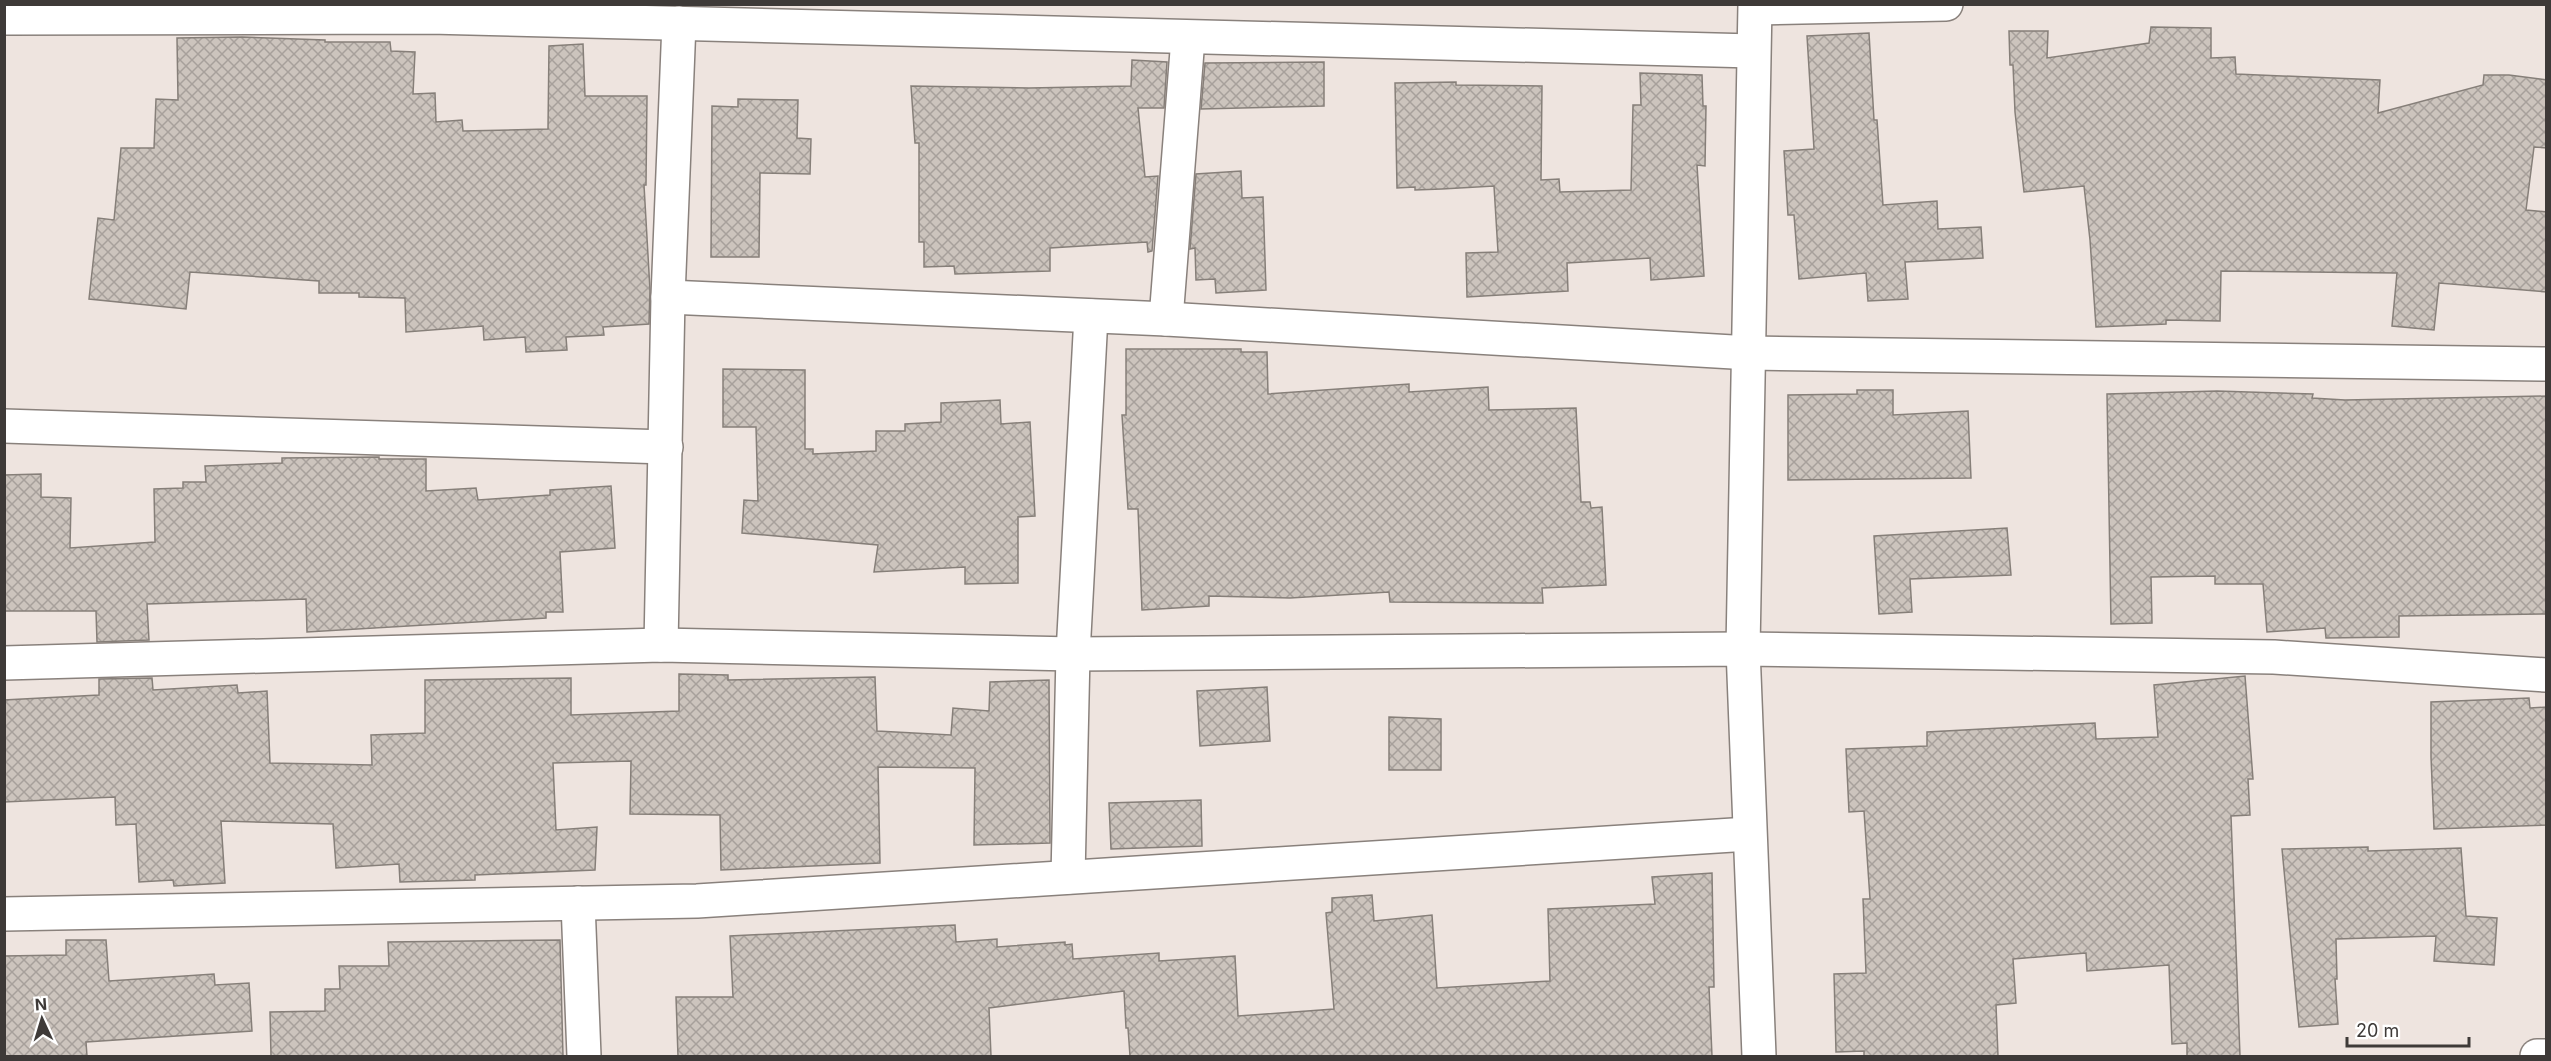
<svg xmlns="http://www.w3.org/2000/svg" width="2551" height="1061" font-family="Inter,sans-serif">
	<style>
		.building { fill: url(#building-cross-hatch); stroke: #867f79; stroke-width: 1.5 }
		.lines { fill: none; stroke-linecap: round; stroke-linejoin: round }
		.street-casing { stroke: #89817c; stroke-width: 36 }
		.street { stroke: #fff; stroke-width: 33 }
	</style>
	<defs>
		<pattern id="building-cross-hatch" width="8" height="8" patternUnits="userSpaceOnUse" patternTransform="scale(1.5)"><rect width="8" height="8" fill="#ccc4bd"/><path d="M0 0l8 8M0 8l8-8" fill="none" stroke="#a7a09b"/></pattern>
	</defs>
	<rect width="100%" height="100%" fill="#eee4df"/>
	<g class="building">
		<path d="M 2151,27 L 2211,28 L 2211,58 L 2235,57 L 2236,74 L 2380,80 L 2378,113 L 2483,85 L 2484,75 L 2509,75 L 2547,80 L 2547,148 L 2534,147 L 2526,210 L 2547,212 L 2547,292 L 2439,283 L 2434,330 L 2392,326 L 2397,273 L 2221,271 L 2220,321 L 2166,320 L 2166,324 L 2096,327 L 2090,240 L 2084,186 L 2024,192 L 2015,112 L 2013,65 L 2010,65 L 2009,31 L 2048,31 L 2047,58 L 2149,43 Z"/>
		<path d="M 1869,33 L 1874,120 L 1877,120 L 1883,205 L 1937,201 L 1938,229 L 1981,227 L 1983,258 L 1905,262 L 1908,299 L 1868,301 L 1866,273 L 1799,279 L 1794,215 L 1788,215 L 1784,151 L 1814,149 L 1807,36 Z"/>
		<path d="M 242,37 L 325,40 L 325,42 L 390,42 L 391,51 L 415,52 L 413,94 L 435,93 L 436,122 L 462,120 L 463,131 L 548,129 L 549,46 L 583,44 L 585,96 L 647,96 L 646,185 L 644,185 L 650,290 L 649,324 L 603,327 L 604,335 L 566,337 L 567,350 L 526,352 L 525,337 L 484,340 L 483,326 L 406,332 L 405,298 L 359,297 L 359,293 L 319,293 L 319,281 L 190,272 L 186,309 L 89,299 L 98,218 L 114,220 L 121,148 L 154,148 L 156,99 L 178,100 L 177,38 Z"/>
		<path d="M 1132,60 L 1167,62 L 1164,108 L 1138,108 L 1145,177 L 1158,176 L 1152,251 L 1148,252 L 1147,242 L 1050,248 L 1050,271 L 955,274 L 954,266 L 924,267 L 924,242 L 919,242 L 919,143 L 915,143 L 911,86 L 1029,88 L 1131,86 Z"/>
		<path d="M 1324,62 L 1324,106 L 1201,109 L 1205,63 Z"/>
		<path d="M 1640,73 L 1702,75 L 1703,106 L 1706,106 L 1705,166 L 1697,165 L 1704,276 L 1651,280 L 1650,258 L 1567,263 L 1568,291 L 1467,297 L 1466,253 L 1498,252 L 1494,186 L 1442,189 L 1415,190 L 1415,187 L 1397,188 L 1395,83 L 1456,82 L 1456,85 L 1542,86 L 1541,180 L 1559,179 L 1560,192 L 1631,190 L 1633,105 L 1641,105 Z"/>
		<path d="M 738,99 L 798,100 L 797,138 L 811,139 L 810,174 L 760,173 L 759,257 L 711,257 L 712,106 L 738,107 Z"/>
		<path d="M 1241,171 L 1242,198 L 1263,197 L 1266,290 L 1216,293 L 1215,279 L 1196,280 L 1195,248 L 1190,249 L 1196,174 Z"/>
		<path d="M 1126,349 L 1241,349 L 1241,352 L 1267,352 L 1268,394 L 1409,384 L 1409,392 L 1488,387 L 1489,410 L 1576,408 L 1581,502 L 1590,502 L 1591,508 L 1602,507 L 1606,585 L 1542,588 L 1543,603 L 1390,602 L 1389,592 L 1290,598 L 1209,596 L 1209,606 L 1142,610 L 1138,509 L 1128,509 L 1122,415 L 1126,415 Z"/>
		<path d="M 723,369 L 805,370 L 805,449 L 813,449 L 813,454 L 876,451 L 876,431 L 905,431 L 905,424 L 941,422 L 941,403 L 1000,400 L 1001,424 L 1030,422 L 1035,516 L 1018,517 L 1018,583 L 965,584 L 965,567 L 874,572 L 878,545 L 742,533 L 744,500 L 758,501 L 756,427 L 723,427 Z"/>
		<path d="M 1857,390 L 1893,390 L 1893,415 L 1968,411 L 1971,478 L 1788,480 L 1788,395 L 1857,394 Z"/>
		<path d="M 2217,391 L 2313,394 L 2312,398 L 2345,400 L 2547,396 L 2547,614 L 2399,616 L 2399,637 L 2326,638 L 2325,628 L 2267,632 L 2263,584 L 2215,584 L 2215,576 L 2151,577 L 2152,623 L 2111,624 L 2107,394 Z"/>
		<path d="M 379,457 L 379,459 L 426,459 L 426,491 L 476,488 L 478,500 L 550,495 L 550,490 L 611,486 L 615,548 L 560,552 L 563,612 L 546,612 L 546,618 L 307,632 L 306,599 L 147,604 L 149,640 L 97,642 L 96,611 L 4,611 L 4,475 L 41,474 L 41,497 L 71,498 L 70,548 L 155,542 L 154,489 L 183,488 L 183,482 L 206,482 L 205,466 L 282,463 L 282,458 Z"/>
		<path d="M 2007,528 L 2011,575 L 1910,579 L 1912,612 L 1879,614 L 1874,536 Z"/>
		<path d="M 679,674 L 728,675 L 728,680 L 875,677 L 877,731 L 951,735 L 953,708 L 989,711 L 990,682 L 1049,680 L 1050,843 L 974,845 L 975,768 L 878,767 L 880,863 L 721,870 L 720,815 L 630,814 L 631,761 L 553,763 L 556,830 L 597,827 L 595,870 L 475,875 L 475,880 L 400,882 L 399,864 L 336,868 L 333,824 L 221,821 L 225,883 L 174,886 L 173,880 L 139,882 L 136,824 L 116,825 L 115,797 L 4,802 L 4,700 L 99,695 L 99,679 L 152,678 L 153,690 L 237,685 L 238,693 L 267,691 L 270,763 L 372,765 L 371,735 L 425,733 L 425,680 L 571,678 L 571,715 L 679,711 Z"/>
		<path d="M 2245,676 L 2253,779 L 2248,779 L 2250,815 L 2231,816 L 2240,1056 L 2187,1056 L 2187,1043 L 2172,1044 L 2169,965 L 2087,971 L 2086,953 L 2013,959 L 2016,1003 L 1996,1005 L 1998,1056 L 1864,1056 L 1864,1051 L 1836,1052 L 1834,974 L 1866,973 L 1863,899 L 1870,899 L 1864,811 L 1849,812 L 1846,749 L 1927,746 L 1927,732 L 2095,723 L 2096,739 L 2158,737 L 2154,685 Z"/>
		<path d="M 1267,687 L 1270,741 L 1200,746 L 1197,691 Z"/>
		<path d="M 2529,698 L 2530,708 L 2547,707 L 2547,825 L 2434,829 L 2431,757 L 2431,702 Z"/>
		<path d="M 1389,717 L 1441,719 L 1441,770 L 1389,770 Z"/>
		<path d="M 1201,800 L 1202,846 L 1111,849 L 1109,803 Z"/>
		<path d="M 2368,847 L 2368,851 L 2461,848 L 2466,916 L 2497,918 L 2494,965 L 2434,961 L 2436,936 L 2336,939 L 2337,979 L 2335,979 L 2338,1024 L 2299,1027 L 2282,849 Z"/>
		<path d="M 1712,873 L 1714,987 L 1709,987 L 1712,1056 L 1130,1056 L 1128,1028 L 1126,1028 L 1124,991 L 989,1008 L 991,1056 L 678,1056 L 676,997 L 733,997 L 730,936 L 955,925 L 956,942 L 997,939 L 997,947 L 1065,942 L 1065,945 L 1072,944 L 1073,959 L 1159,953 L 1159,961 L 1235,956 L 1238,1016 L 1334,1009 L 1326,913 L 1332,912 L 1332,898 L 1372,895 L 1374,921 L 1432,915 L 1437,988 L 1550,981 L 1548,909 L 1655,904 L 1652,877 Z"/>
		<path d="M 66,940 L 106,940 L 109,981 L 214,974 L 215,985 L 249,983 L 252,1031 L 86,1042 L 87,1056 L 4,1056 L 4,956 L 66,955 Z"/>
		<path d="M 560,940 L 563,1056 L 271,1056 L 270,1012 L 325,1011 L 325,989 L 340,989 L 339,966 L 389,966 L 388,942 Z"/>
	</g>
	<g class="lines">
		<g class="street-casing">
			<g id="street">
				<path d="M 1755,4 L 1743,649 L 1759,1056"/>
				<path d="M 1756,8 L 1946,4"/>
				<path d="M 4,18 L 430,17 L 1753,51"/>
				<path d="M 668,297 L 1166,319 L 1750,353 L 2546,364"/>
				<path d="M 1166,319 L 1188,38"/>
				<path d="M 4,426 L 666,447"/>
				<path d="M 661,645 L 668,297 L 679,23"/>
				<path d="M 4,663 L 661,645 L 1073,654 L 1743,649 L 2274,657 L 2546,675"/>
				<path d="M 1068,877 L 1073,654 L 1091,316"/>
				<path d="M 578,903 L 584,1056"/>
				<path d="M 4,914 L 697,901 L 1749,834"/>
				<path d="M 2537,1056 L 2546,1056"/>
			</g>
		</g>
		<use href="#street" class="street"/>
	</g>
	<rect width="2551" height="1061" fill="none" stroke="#3e3a38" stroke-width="12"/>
	<g transform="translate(42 1019) rotate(356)" stroke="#ffffff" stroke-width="4.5" paint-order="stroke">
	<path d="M0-4.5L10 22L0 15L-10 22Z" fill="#3e3a38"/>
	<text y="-9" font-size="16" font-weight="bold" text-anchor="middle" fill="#3e3a38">N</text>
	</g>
	<path d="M2347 1037v9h122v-9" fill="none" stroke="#3e3a38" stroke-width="3"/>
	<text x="2356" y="1037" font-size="18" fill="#3e3a38" stroke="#ffffff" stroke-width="4.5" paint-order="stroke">20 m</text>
</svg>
